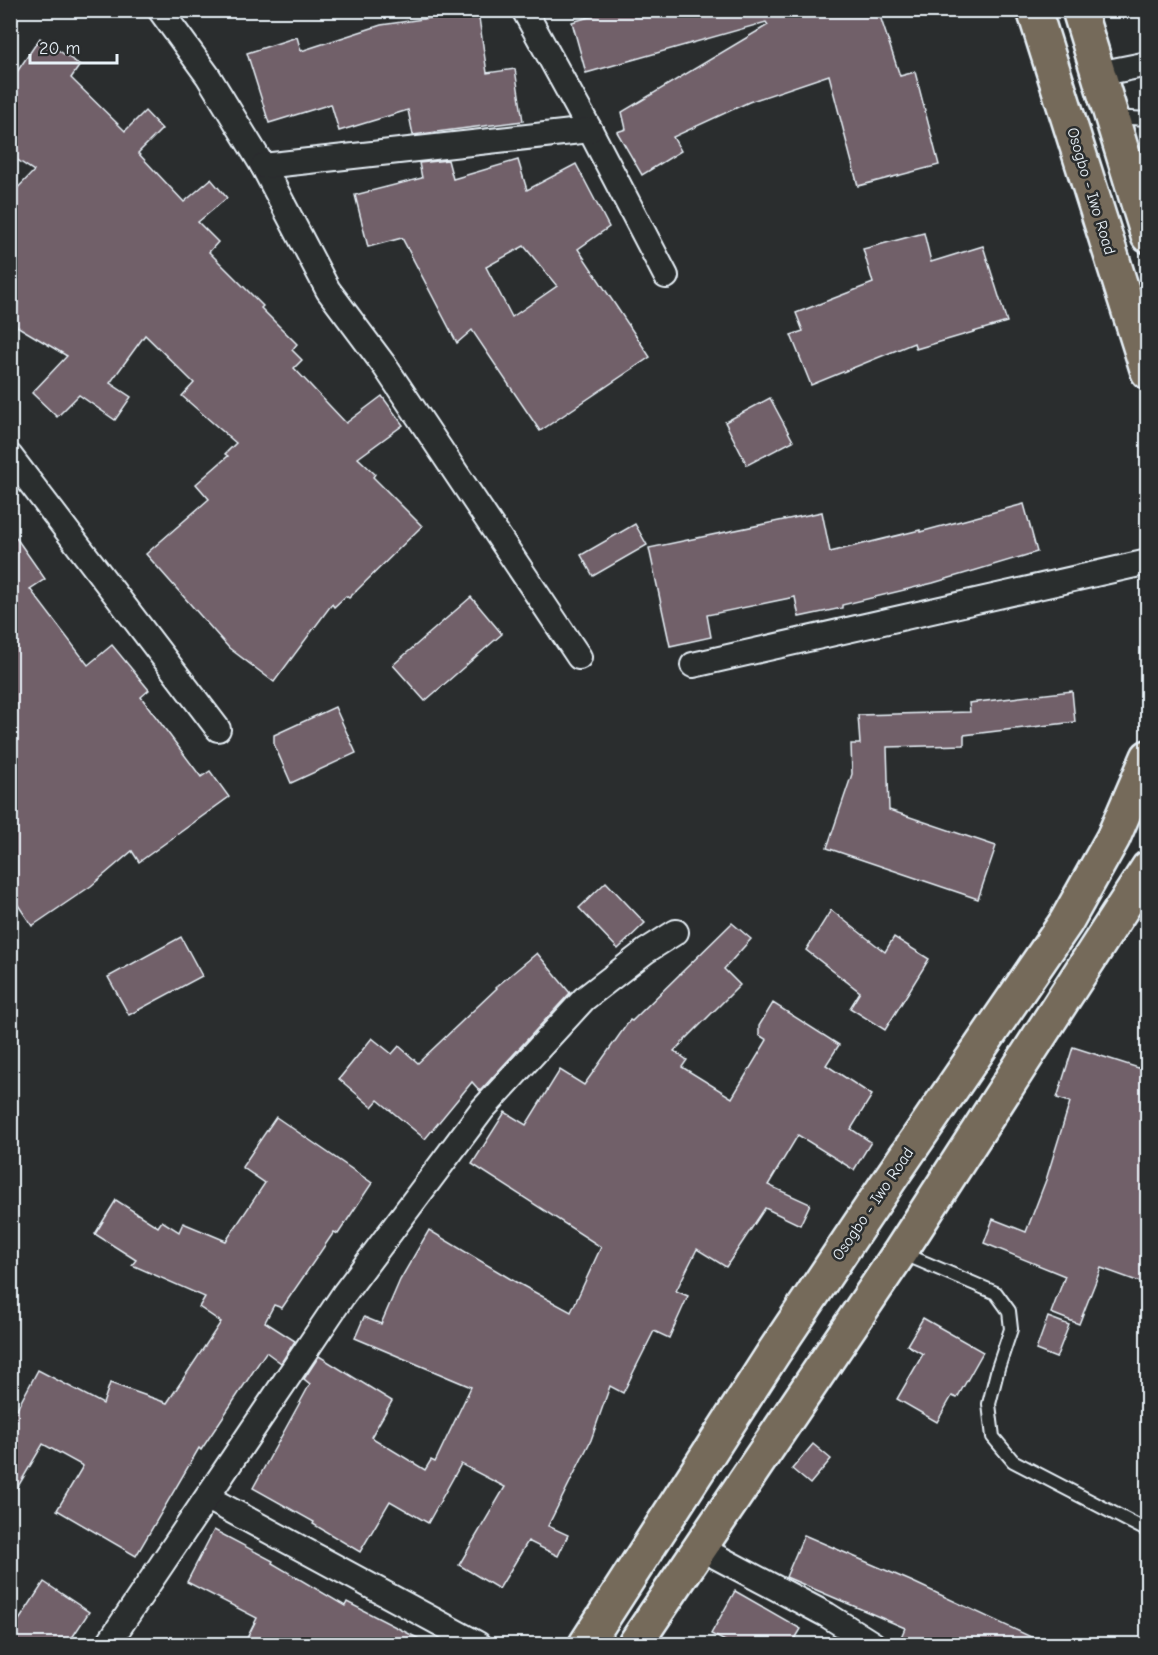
<svg xmlns="http://www.w3.org/2000/svg" width="1158" height="1655" font-family="'Comic Neue',sans-serif">
	<style>
		.building { fill: #716069; stroke: #e8f1f8; stroke-width: 1.5; fill-rule: evenodd }
		.lines { fill: none; stroke-linecap: round; stroke-linejoin: round }
		.service-casing { stroke: #e8f1f8; stroke-width: 16 }
		.minor-casing { stroke: #e8f1f8; stroke-width: 28 }
		.primary-casing { stroke: #e8f1f8; stroke-width: 38 }
		.service { stroke: #2a2d2e; stroke-width: 12 }
		.minor { stroke: #2a2d2e; stroke-width: 24 }
		.primary { stroke: #746a5a; stroke-width: 33 }
		.labels { text-anchor: middle; dominant-baseline: central; stroke-width: 5; stroke-linejoin: round; paint-order: stroke }
		.street-label { font-size: 16px; fill: #e8f1f8; stroke: #2a2d2e }
	</style>
	<rect width="100%" height="100%" fill="#2a2d2e"/>
	<filter id="ink" filterUnits="userSpaceOnUse"><feTurbulence type="fractalNoise" baseFrequency=".0167" numOctaves="2"/><feDisplacementMap in="SourceGraphic" scale="12" xChannelSelector="R" yChannelSelector="G"/><feConvolveMatrix kernelMatrix="1 2 1 2 8 2 1 2 1" color-interpolation-filters="sRGB"/></filter>
	<g filter="url(#ink)">
		<g class="building">
			<path d="M 613,10 L 878,10 L 900,76 L 915,72 L 939,165 L 858,186 L 829,75 L 749,102 L 673,137 L 681,151 L 642,175 L 617,132 L 626,129 L 622,112 L 768,25 L 766,22 L 586,73 L 572,22 Z"/>
			<path d="M 478,11 L 487,73 L 515,69 L 523,121 L 413,135 L 408,110 L 339,131 L 331,104 L 269,123 L 247,53 L 297,37 L 301,51 L 381,25 Z"/>
			<path d="M 40,38 L 80,65 L 71,78 L 125,131 L 145,111 L 162,129 L 138,153 L 184,202 L 211,179 L 227,198 L 198,222 L 218,242 L 209,252 L 263,306 L 261,308 L 297,344 L 292,350 L 302,360 L 294,368 L 346,423 L 382,396 L 403,425 L 358,458 L 375,474 L 373,477 L 422,526 L 349,598 L 346,596 L 334,607 L 332,604 L 274,682 L 229,648 L 146,554 L 209,499 L 196,484 L 228,456 L 225,454 L 236,443 L 182,396 L 194,383 L 145,335 L 110,383 L 131,397 L 115,420 L 79,395 L 57,417 L 32,393 L 67,356 L 10,322 L 10,196 L 34,171 L 10,155 L 10,82 Z"/>
			<path d="M 448,160 L 453,179 L 518,160 L 527,190 L 576,164 L 609,227 L 578,249 L 650,357 L 540,431 L 472,330 L 457,343 L 402,238 L 368,247 L 355,195 L 422,178 L 419,163 ZM 524,246 L 557,286 L 512,317 L 486,267 Z"/>
			<path d="M 924,233 L 931,262 L 983,246 L 1007,322 L 916,349 L 914,343 L 811,385 L 791,335 L 803,331 L 796,313 L 873,283 L 863,249 Z"/>
			<path d="M 770,398 L 793,441 L 747,465 L 725,422 Z"/>
			<path d="M 1024,504 L 1037,552 L 933,583 L 842,605 L 842,608 L 799,617 L 795,597 L 707,615 L 711,637 L 670,646 L 649,548 L 822,512 L 830,552 L 920,530 L 920,532 Z"/>
			<path d="M 635,524 L 647,545 L 593,576 L 581,555 Z"/>
			<path d="M 10,529 L 45,579 L 30,589 L 88,665 L 112,645 L 149,690 L 141,697 L 201,777 L 210,771 L 229,797 L 139,862 L 132,851 L 91,886 L 32,926 L 10,893 Z"/>
			<path d="M 471,597 L 502,634 L 425,701 L 393,665 Z"/>
			<path d="M 1072,691 L 1075,722 L 964,735 L 964,745 L 887,747 L 889,810 L 996,846 L 978,899 L 827,848 L 852,774 L 851,744 L 860,744 L 858,715 L 970,712 L 969,703 Z"/>
			<path d="M 335,707 L 356,753 L 291,783 L 274,744 L 274,735 Z"/>
			<path d="M 606,882 L 645,923 L 618,949 L 579,908 Z"/>
			<path d="M 831,910 L 885,952 L 894,937 L 929,959 L 885,1030 L 850,1008 L 860,992 L 806,950 Z"/>
			<path d="M 732,923 L 751,939 L 724,969 L 740,985 L 674,1051 L 687,1060 L 682,1067 L 732,1098 L 767,1040 L 759,1035 L 759,1026 L 773,1003 L 839,1045 L 826,1065 L 872,1095 L 851,1129 L 871,1142 L 854,1170 L 798,1135 L 768,1185 L 810,1204 L 800,1225 L 765,1208 L 726,1267 L 697,1249 L 676,1291 L 688,1296 L 669,1338 L 654,1331 L 623,1393 L 610,1386 L 591,1440 L 548,1526 L 568,1535 L 558,1556 L 528,1541 L 499,1589 L 459,1565 L 505,1487 L 461,1464 L 428,1523 L 390,1501 L 360,1552 L 313,1524 L 314,1522 L 253,1488 L 310,1384 L 304,1379 L 319,1356 L 392,1401 L 371,1437 L 425,1470 L 431,1460 L 435,1462 L 471,1387 L 355,1338 L 364,1317 L 381,1324 L 400,1280 L 429,1230 L 514,1281 L 571,1312 L 601,1247 L 472,1164 L 505,1112 L 526,1125 L 560,1070 L 584,1085 L 630,1020 L 632,1021 Z"/>
			<path d="M 181,937 L 202,976 L 129,1015 L 108,977 Z"/>
			<path d="M 537,953 L 570,993 L 480,1091 L 472,1082 L 425,1139 L 378,1100 L 372,1107 L 339,1079 L 372,1038 L 392,1054 L 399,1046 L 418,1063 L 497,988 L 496,987 Z"/>
			<path d="M 1073,1047 L 1148,1071 L 1148,1285 L 1101,1268 L 1079,1324 L 1051,1313 L 1065,1276 L 984,1243 L 993,1219 L 1026,1232 L 1046,1180 L 1070,1102 L 1057,1098 Z"/>
			<path d="M 276,1117 L 372,1183 L 338,1234 L 334,1232 L 282,1308 L 274,1305 L 265,1322 L 295,1341 L 281,1363 L 266,1352 L 201,1450 L 199,1448 L 136,1556 L 57,1510 L 83,1466 L 43,1444 L 10,1500 L 10,1422 L 38,1370 L 103,1404 L 110,1383 L 167,1403 L 221,1322 L 199,1307 L 205,1297 L 132,1265 L 136,1260 L 95,1234 L 116,1200 L 158,1227 L 162,1221 L 179,1232 L 183,1223 L 226,1241 L 265,1183 L 242,1167 Z"/>
			<path d="M 1048,1317 L 1069,1325 L 1056,1358 L 1036,1350 Z"/>
			<path d="M 923,1318 L 983,1352 L 957,1398 L 952,1396 L 937,1422 L 897,1399 L 923,1354 L 907,1345 Z"/>
			<path d="M 813,1444 L 831,1459 L 810,1484 L 792,1469 Z"/>
			<path d="M 214,1530 L 273,1561 L 272,1563 L 345,1606 L 347,1602 L 429,1644 L 244,1644 L 257,1618 L 187,1582 Z"/>
			<path d="M 804,1535 L 913,1582 L 1046,1644 L 898,1644 L 905,1628 L 786,1577 Z"/>
			<path d="M 44,1582 L 89,1612 L 68,1644 L 10,1644 L 10,1634 Z"/>
			<path d="M 735,1591 L 801,1629 L 792,1644 L 731,1644 L 711,1634 Z"/>
		</g>
		<g class="lines">
			<g class="service-casing">
				<g id="service">
					<path d="M 1113,117 L 1148,119"/>
					<path d="M 902,1253 L 996,1293 L 1009,1311 L 1011,1329 L 998,1368 L 989,1404 L 993,1437 L 1013,1461 L 1148,1531"/>
				</g>
			</g>
			<g class="minor-casing">
				<g id="minor">
					<path d="M 160,10 L 208,76 L 263,166 L 328,290 L 384,365 L 579,657"/>
					<path d="M 524,10 L 590,130 L 666,276"/>
					<path d="M 1098,74 L 1148,64"/>
					<path d="M 263,166 L 590,130"/>
					<path d="M 10,456 L 218,729"/>
					<path d="M 693,665 L 1148,562"/>
					<path d="M 208,1498 L 478,1644"/>
					<path d="M 700,1548 L 827,1615 L 873,1644"/>
					<path d="M 108,1644 L 344,1294 L 482,1110 L 584,999 L 646,951 L 676,932"/>
				</g>
			</g>
			<g class="primary-casing">
				<g id="primary">
					<path d="M 1034,10 L 1148,372"/>
					<path d="M 1079,10 L 1148,236"/>
					<path d="M 586,1644 L 774,1352 L 890,1179 L 1066,922 L 1113,838 L 1148,757"/>
					<path d="M 635,1644 L 900,1252 L 1148,868"/>
				</g>
			</g>
			<use href="#service" class="service"/>
			<use href="#minor" class="minor"/>
			<use href="#primary" class="primary"/>
		</g>
	</g>
	<g class="labels">
		<g class="street-label">
			<text transform="translate(1091 191) rotate(73)">Osogbo - Iwo Road</text>
			<text transform="translate(873 1204) rotate(-56)">Osogbo - Iwo Road</text>
		</g>
	</g>
	<rect width="1158" height="1655" fill="none" stroke="#2a2d2e" stroke-width="36"/>
	<rect x="18" y="18" width="1122" height="1619" fill="none" stroke="#e8f1f8" stroke-width="2" filter="url(#ink)"/>
	<path d="M30 54v9h87v-9" fill="none" stroke="#e8f1f8" stroke-width="3"/>
	<text x="39" y="54" font-size="18" fill="#e8f1f8" stroke="#2a2d2e" stroke-width="4.5" paint-order="stroke">20 m</text>
</svg>
